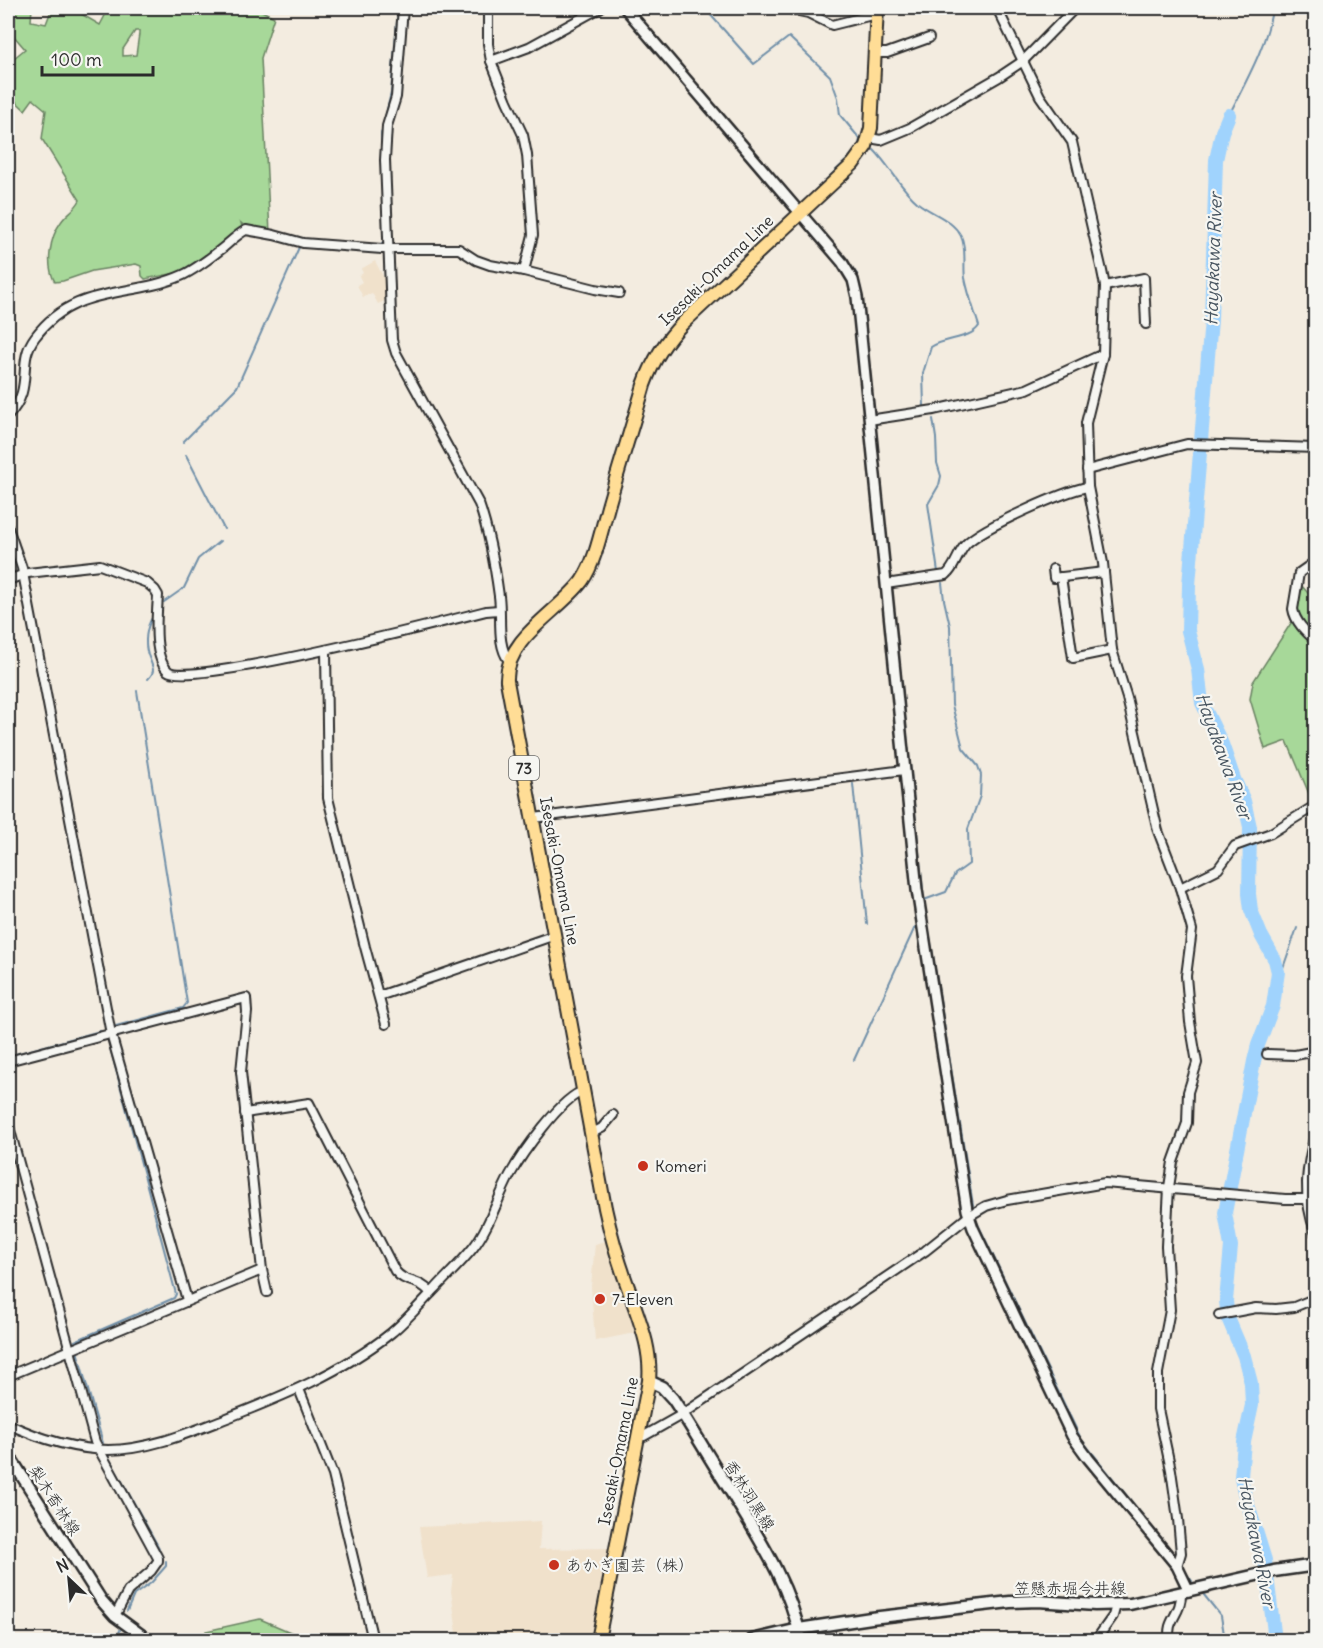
<svg xmlns="http://www.w3.org/2000/svg" width="1323" height="1648" font-family="Delius,'Klee One',sans-serif">
	<style>
		.built { fill: #f0e1cb }
		.green { fill: #a7d899; stroke: #698262; stroke-width: 1.5; fill-rule: evenodd }
		.lines { fill: none; stroke-linecap: round; stroke-linejoin: round }
		.stream { stroke: #7190a9; stroke-width: 2 }
		.river { stroke: #a0d3fd; stroke-width: 14 }
		.minor-casing { stroke: #2b2b2b; stroke-width: 12 }
		.tertiary-casing { stroke: #2b2b2b; stroke-width: 14 }
		.secondary-casing { stroke: #2b2b2b; stroke-width: 15 }
		.primary-casing { stroke: #2b2b2b; stroke-width: 16 }
		.minor { stroke: #f6f6f2; stroke-width: 8 }
		.tertiary { stroke: #f6f6f2; stroke-width: 9 }
		.secondary { stroke: #f6f6f2; stroke-width: 10 }
		.primary { stroke: #ffdd96; stroke-width: 12 }
		.poi-dot { fill: #c8321e; stroke: #f6f6f2; stroke-width: 2 }
		.labels { text-anchor: middle; dominant-baseline: central; stroke-width: 4.5; stroke-linejoin: round; paint-order: stroke }
		.shield { fill: #f6f6f2; stroke: #686867; stroke-width: 1.5 }
		.shield-label { font-size: 15px; font-weight: bold; fill: #2b2b2b }
		.street-label { font-size: 16px; fill: #2b2b2b; stroke: #f6f6f2 }
		.poi-label { font-size: 16px; fill: #2b2b2b; stroke: #f6f6f2; text-anchor: start }
		.water-label { font-size: 18px; font-style: italic; fill: #485560; stroke: #f6f6f2 }
	</style>
	<rect width="100%" height="100%" fill="#f3ece0"/>
	<filter id="ink" filterUnits="userSpaceOnUse"><feTurbulence type="fractalNoise" baseFrequency=".0167" numOctaves="2"/><feDisplacementMap in="SourceGraphic" scale="12" xChannelSelector="R" yChannelSelector="G"/><feConvolveMatrix kernelMatrix="1 2 1 2 8 2 1 2 1" color-interpolation-filters="sRGB"/></filter>
	<g filter="url(#ink)">
		<g class="built">
			<path d="M 375,261 L 388,286 L 389,299 L 378,304 L 372,293 L 363,297 L 357,285 L 362,282 L 359,276 L 363,273 L 361,269 Z"/>
			<path d="M 608,1240 L 639,1332 L 595,1341 L 591,1286 L 595,1244 Z"/>
			<path d="M 541,1521 L 539,1549 L 611,1548 L 592,1640 L 458,1640 L 451,1591 L 453,1575 L 427,1578 L 419,1527 Z"/>
		</g>
		<g class="green">
			<path d="M 11,8 L 32,8 L 31,21 L 46,24 L 52,8 L 71,8 L 100,25 L 109,8 L 256,8 L 274,17 L 261,58 L 270,233 L 248,229 L 241,223 L 243,230 C 224,244 205,263 183,271 C 171,275 158,276 145,279 L 142,276 L 141,266 L 136,264 L 92,271 L 63,281 L 55,282 C 45,265 50,237 61,222 C 67,213 75,210 80,200 L 42,139 L 46,110 L 33,99 L 25,110 L 8,94 L 8,63 L 25,49 L 13,35 ZM 135,31 L 139,31 L 139,34 L 136,55 L 123,56 L 123,49 Z"/>
			<path d="M 1301,585 L 1315,601 L 1315,637 C 1294,618 1297,611 1301,585 Z"/>
			<path d="M 1293,620 L 1315,646 L 1316,799 L 1312,801 L 1287,741 L 1265,749 L 1250,699 L 1253,682 Z"/>
			<path d="M 260,1619 L 295,1634 L 293,1640 L 210,1640 L 206,1631 Z"/>
		</g>
		<g class="lines">
			<g class="stream">
				<path d="M 632,8 L 799,204"/>
				<path d="M 672,8 L 674,11 L 687,9 L 708,12 L 754,64 L 789,37 L 830,76 L 838,98 L 840,115 L 860,139 L 859,144 L 854,153 L 803,202"/>
				<path d="M 1229,115 C 1244,85 1269,41 1272,8"/>
				<path d="M 874,150 C 890,166 900,188 918,203 C 932,214 952,219 961,236 C 967,249 963,265 965,278 C 968,294 974,310 979,326 C 970,340 945,337 931,347 L 923,373 L 924,406"/>
				<path d="M 360,244 L 380,245 L 384,241 L 381,134 L 391,93 L 398,8"/>
				<path d="M 846,260 L 857,274 L 861,290"/>
				<path d="M 863,303 L 872,396"/>
				<path d="M 933,419 L 936,438 L 937,463 L 941,476 L 939,485 L 928,504 L 938,572"/>
				<path d="M 183,442 L 237,387 L 300,245"/>
				<path d="M 186,455 L 224,529"/>
				<path d="M 879,470 L 891,579"/>
				<path d="M 892,590 L 924,900 L 946,892 L 955,874 L 969,864 L 968,829 L 980,796 L 981,775 L 978,766 L 963,748 L 952,705 L 950,626 L 944,600 L 942,583"/>
				<path d="M 164,602 L 184,588 L 198,559 L 220,541"/>
				<path d="M 148,679 C 151,676 153,674 153,670 C 153,666 150,660 148,655 C 144,643 146,627 153,616"/>
				<path d="M 853,784 L 867,924"/>
				<path d="M 926,912 L 973,1205"/>
				<path d="M 1278,972 L 1283,968 L 1297,928"/>
				<path d="M 116,1026 L 183,1008 L 187,1003 L 137,691"/>
				<path d="M 8,1056 L 100,1031"/>
				<path d="M 854,1060 L 915,927"/>
				<path d="M 976,1220 L 1081,1439 L 1173,1553"/>
				<path d="M 75,1341 L 174,1298 L 176,1294 L 109,1044"/>
				<path d="M 77,1351 L 103,1443"/>
				<path d="M 108,1456 L 159,1548"/>
				<path d="M 1185,1571 L 1192,1581"/>
				<path d="M 1204,1595 L 1221,1616 L 1225,1640"/>
				<path d="M 127,1611 L 134,1595 L 151,1583 L 166,1566 L 166,1561"/>
				<path d="M 117,1640 L 120,1630"/>
			</g>
			<path class="river" d="M 1229,115 L 1222,132 L 1216,160 L 1211,320 L 1189,585 L 1188,631 L 1198,669 L 1202,703 L 1222,744 L 1234,779 L 1244,801 L 1250,827 L 1249,894 L 1251,910 L 1261,935 L 1275,960 L 1278,972 L 1273,1006 L 1258,1045 L 1254,1061 L 1225,1213 L 1231,1246 L 1226,1301 L 1228,1318 L 1244,1356 L 1251,1383 L 1252,1405 L 1244,1442 L 1241,1477 L 1244,1492 L 1265,1560 L 1275,1640"/>
			<g class="minor-casing">
				<g id="minor">
					<path d="M 403,8 L 396,97 L 387,126 L 385,160 L 392,340 L 396,353 L 479,504 C 489,533 495,566 499,596 C 502,617 496,644 509,661"/>
					<path d="M 488,8 L 488,44 L 491,61 L 507,101 L 523,135 L 527,155 L 533,235 L 524,271"/>
					<path d="M 784,8 L 808,13 L 832,25 L 876,14"/>
					<path d="M 997,8 L 1040,96 L 1072,142 L 1102,271 L 1105,286 L 1103,354 L 1086,423 L 1088,487 L 1103,563 L 1112,650 L 1127,698 L 1158,831 L 1180,888 L 1192,930 L 1186,976 L 1190,1022 L 1197,1063 L 1188,1092 L 1187,1123 L 1173,1162 L 1169,1187 L 1166,1246 L 1170,1310 L 1158,1373 L 1158,1409 L 1171,1470 L 1178,1519 L 1181,1553 L 1177,1566"/>
					<path d="M 875,53 L 887,53 L 929,38"/>
					<path d="M 491,61 L 529,47 L 600,8"/>
					<path d="M 869,138 L 881,140 L 910,128 L 999,77 L 1023,61 L 1075,8"/>
					<path d="M 1105,286 L 1144,278 L 1146,324"/>
					<path d="M 8,416 C 36,386 15,364 35,337 C 75,283 130,299 183,275 C 198,268 211,257 224,247 C 231,241 238,234 246,230 L 274,235 L 303,243 L 382,249 L 459,249 L 476,260 L 490,265 L 524,271 L 595,289 L 619,293"/>
					<path d="M 869,420 L 934,410 L 1027,389 L 1103,354"/>
					<path d="M 1087,470 L 1187,444 L 1316,448"/>
					<path d="M 8,528 L 22,568 L 111,1034 L 187,1300"/>
					<path d="M 1316,561 L 1299,573 L 1293,609 C 1295,622 1306,632 1316,641"/>
					<path d="M 1053,569 L 1054,578 L 1104,572"/>
					<path d="M 1061,577 L 1073,658 L 1112,650"/>
					<path d="M 8,580 L 28,573 L 100,565 L 147,583 L 155,590 L 158,595 C 157,615 152,656 168,671 C 187,688 447,621 486,611 L 499,610"/>
					<path d="M 886,584 L 946,575 C 955,568 957,554 966,544 C 983,527 1064,491 1088,487"/>
					<path d="M 326,650 L 328,798 L 365,947 L 386,1024"/>
					<path d="M 534,818 L 904,770"/>
					<path d="M 1180,888 L 1218,869 L 1235,846 L 1271,833 L 1316,805"/>
					<path d="M 379,996 L 555,935"/>
					<path d="M 1267,1054 L 1295,1055 L 1316,1051"/>
					<path d="M 8,1061 L 246,998 L 247,1012 L 241,1072 L 262,1270 L 267,1292"/>
					<path d="M 245,1113 L 309,1103 L 395,1271 C 407,1285 417,1277 431,1293"/>
					<path d="M 8,1123 L 95,1442 L 158,1558 L 158,1561 L 151,1571 L 128,1591 L 115,1616"/>
					<path d="M 1316,1131 C 1306,1169 1302,1196 1316,1234"/>
					<path d="M 592,1133 L 602,1128 L 613,1115"/>
					<path d="M 1219,1315 L 1256,1308 L 1276,1309 L 1294,1307 L 1316,1298"/>
					<path d="M 8,1376 L 262,1270"/>
					<path d="M 299,1389 L 333,1475 L 373,1640"/>
					<path d="M 8,1424 C 38,1438 74,1449 108,1450 C 147,1450 186,1434 222,1420 C 281,1397 341,1373 391,1333 C 407,1320 421,1303 436,1288 C 448,1275 462,1262 473,1248 C 490,1226 497,1199 510,1175 C 521,1155 562,1096 584,1091"/>
					<path d="M 637,1436 L 644,1436 L 683,1414 L 925,1251 L 969,1216 L 986,1206 L 1007,1200 L 1105,1183 L 1285,1199 L 1316,1199"/>
					<path d="M 1096,1640 L 1113,1616 L 1116,1605"/>
					<path d="M 1170,1640 C 1165,1619 1182,1616 1181,1592"/>
				</g>
			</g>
			<g class="tertiary-casing">
				<path id="tertiary" d="M 625,8 L 842,262 L 853,280 L 857,297 L 917,890 L 967,1210 L 973,1228 L 1072,1436 L 1088,1458 L 1177,1566 L 1189,1591"/>
			</g>
			<g class="secondary-casing">
				<g id="secondary">
					<path d="M 649,1381 L 662,1387 L 673,1399 C 693,1429 711,1461 731,1492 C 760,1540 790,1585 801,1640"/>
					<path d="M 8,1454 L 101,1600 L 115,1616 L 148,1640"/>
					<path d="M 752,1640 L 799,1629 L 871,1618 L 1010,1602 L 1038,1601 L 1095,1605 L 1130,1604 L 1274,1571 L 1316,1565"/>
				</g>
			</g>
			<g class="primary-casing">
				<path id="primary" d="M 598,1640 L 649,1381 C 652,1348 639,1320 629,1290 C 619,1263 611,1236 605,1208 L 507,681 C 505,638 559,612 582,581 C 596,561 602,527 609,503 C 620,464 633,424 644,385 C 653,360 665,341 683,323 L 853,164 L 866,146 L 871,128 L 877,8"/>
			</g>
			<use href="#minor" class="minor"/>
			<use href="#tertiary" class="tertiary"/>
			<use href="#secondary" class="secondary"/>
			<use href="#primary" class="primary"/>
		</g>
	</g>
	<g class="poi-dot">
		<circle cx="643" cy="1166" r="6"/>
		<circle cx="600" cy="1299" r="6"/>
		<circle cx="554" cy="1565" r="6"/>
	</g>
	<g class="labels">
		<rect class="shield" x="509" y="756" width="30" height="24" rx="4.5"/>
		<g class="shield-label">
			<text x="524" y="768">73</text>
		</g>
		<g class="street-label">
			<text transform="translate(716 270) rotate(-44)">Isesaki-Omama Line</text>
			<text transform="translate(560 871) rotate(79)">Isesaki-Omama Line</text>
			<text transform="translate(618 1451) rotate(-79)">Isesaki-Omama Line</text>
			<text transform="translate(750 1495) rotate(58)">香林羽黒線</text>
			<text transform="translate(55 1500) rotate(57)">梨木香林線</text>
			<text x="1070" y="1588">笠懸赤堀今井線</text>
		</g>
		<g class="poi-label">
			<text x="655" y="1166">Komeri</text>
			<text x="612" y="1299">7-Eleven</text>
			<text x="566" y="1565">あかぎ園芸（株）</text>
		</g>
		<g class="water-label">
			<text transform="translate(1213 259) rotate(-88)">Hayakawa River</text>
			<text transform="translate(1224 756) rotate(70)">Hayakawa River</text>
			<text transform="translate(1257 1542) rotate(79)">Hayakawa River</text>
		</g>
	</g>
	<rect width="1323" height="1648" fill="none" stroke="#f6f6f2" stroke-width="30"/>
	<rect x="15" y="15" width="1293" height="1618" fill="none" stroke="#2b2b2b" stroke-width="2" filter="url(#ink)"/>
	<g transform="translate(69 1579) rotate(334)" stroke="#f6f6f2" stroke-width="4.5" paint-order="stroke">
	<path d="M0-4.5L10 22L0 15L-10 22Z" fill="#2b2b2b"/>
	<text y="-9" font-size="16" font-weight="bold" text-anchor="middle" fill="#2b2b2b">N</text>
	</g>
	<path d="M42 66v9h111v-9" fill="none" stroke="#2b2b2b" stroke-width="3"/>
	<text x="51" y="66" font-size="18" fill="#2b2b2b" stroke="#f6f6f2" stroke-width="4.5" paint-order="stroke">100 m</text>
</svg>
